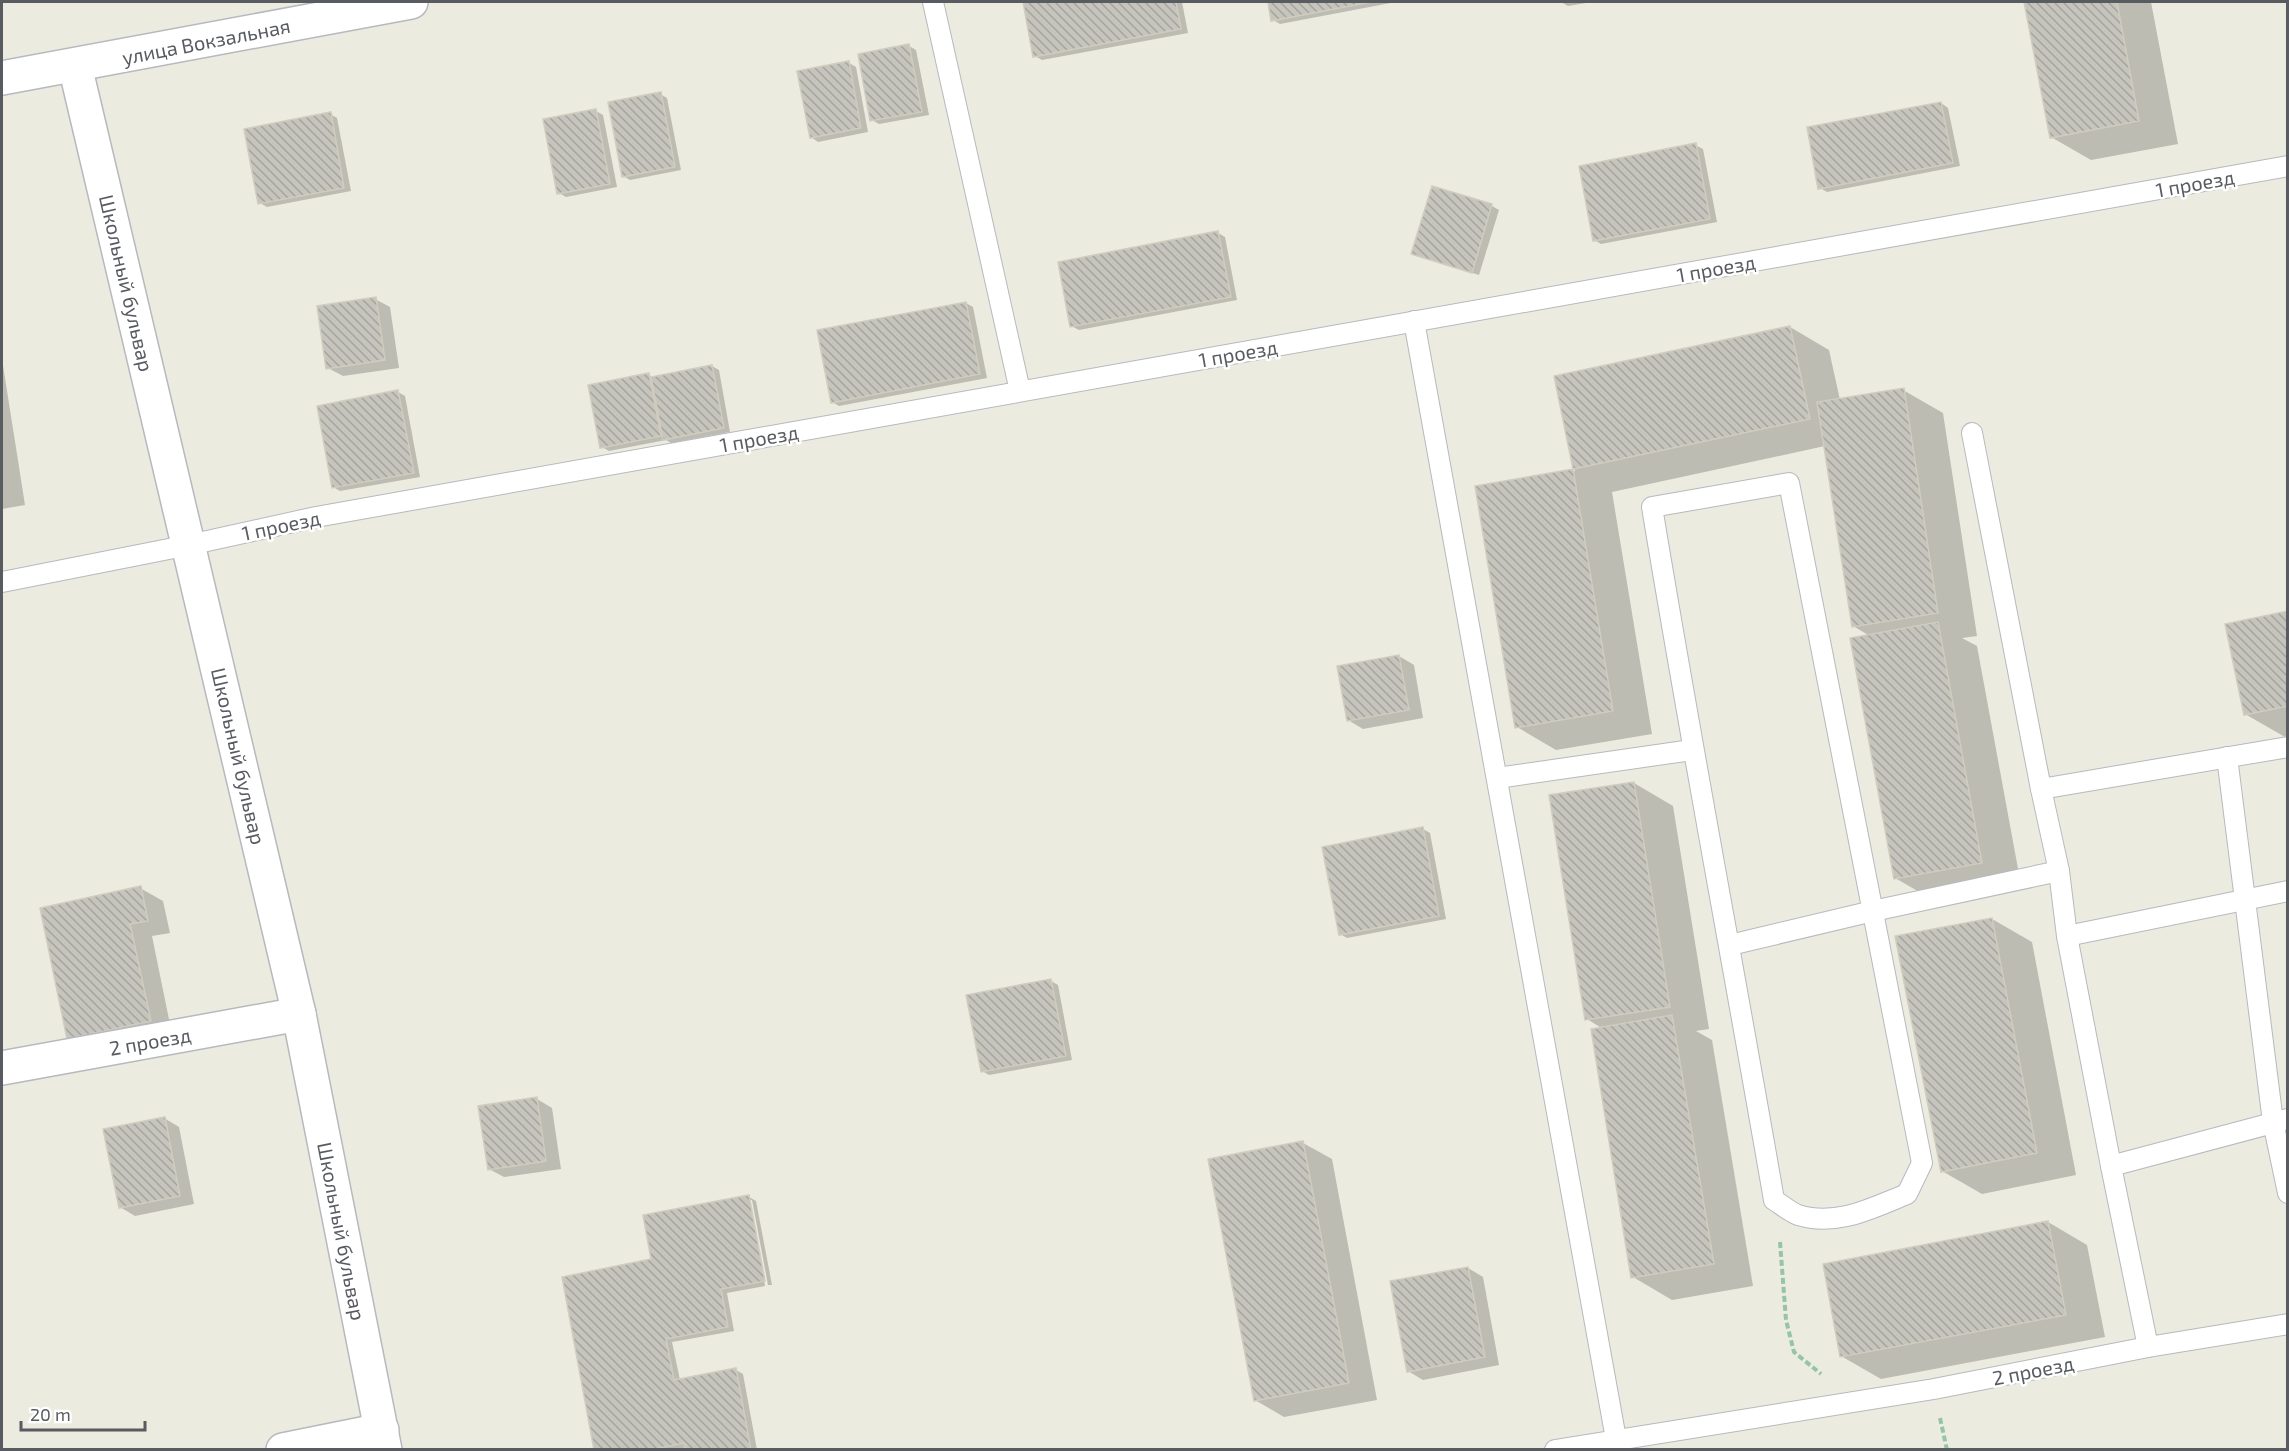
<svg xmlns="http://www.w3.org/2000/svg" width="2289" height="1451" font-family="'Exo 2',sans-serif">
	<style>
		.shadow { fill: #0003 }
		.building { fill: url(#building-back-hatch); stroke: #d0cdbe; stroke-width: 1.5 }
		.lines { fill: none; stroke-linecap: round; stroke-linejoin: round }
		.lane-casing { stroke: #b7b9be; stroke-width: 22 }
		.street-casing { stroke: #b7b9be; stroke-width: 36 }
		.path { stroke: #95c4aa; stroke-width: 4; stroke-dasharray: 6 3; stroke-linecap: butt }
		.lane { stroke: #fff; stroke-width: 20 }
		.street { stroke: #fff; stroke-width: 33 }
		.labels { text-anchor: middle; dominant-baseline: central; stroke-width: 5; stroke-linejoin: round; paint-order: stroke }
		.street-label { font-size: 20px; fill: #585b60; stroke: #fff }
	</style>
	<defs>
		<pattern id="building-back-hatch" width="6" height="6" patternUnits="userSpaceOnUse" patternTransform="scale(1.5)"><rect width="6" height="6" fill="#c6c5bd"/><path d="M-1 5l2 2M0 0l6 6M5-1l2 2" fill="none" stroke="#a4a39d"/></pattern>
	</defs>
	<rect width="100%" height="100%" fill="#ebebdf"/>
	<g class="shadow">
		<path d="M 1025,2 L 1182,2 L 1188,33 L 1042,60 L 1035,56 Z"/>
		<path d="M 1269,2 L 1396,2 L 1280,24 L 1273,20 Z"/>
		<path d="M 1561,2 L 1592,2 L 1568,6 Z"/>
		<path d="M 2026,2 L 2151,2 L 2178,144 L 2091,160 L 2051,137 Z"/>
		<path d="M 909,46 L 916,50 L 929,115 L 879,124 L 872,120 Z"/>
		<path d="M 849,63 L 856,67 L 868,132 L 818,142 L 811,137 Z"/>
		<path d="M 660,94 L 667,98 L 681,170 L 630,180 L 623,176 Z"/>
		<path d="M 1941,103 L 1948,108 L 1960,166 L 1827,192 L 1820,188 Z"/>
		<path d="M 596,111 L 603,115 L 617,187 L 566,197 L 559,193 Z"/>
		<path d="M 330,114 L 337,118 L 351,191 L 267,207 L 260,203 Z"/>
		<path d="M 1695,145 L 1703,149 L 1717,222 L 1601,244 L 1594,240 Z"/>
		<path d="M 1433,188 L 1492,206 L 1499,210 L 1479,275 L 1420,257 L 1413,253 Z"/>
		<path d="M 1218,233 L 1225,237 L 1237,300 L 1079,330 L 1071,326 Z"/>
		<path d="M 375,299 L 390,307 L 399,368 L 343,376 L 328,368 Z"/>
		<path d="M 966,303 L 973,307 L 987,378 L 839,406 L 832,402 Z"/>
		<path d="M 1790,327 L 1829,350 L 1840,400 L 1903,390 L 1943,413 L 1977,636 L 1962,638 L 1977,646 L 2021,885 L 1935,901 L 1895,878 L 1870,636 L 1853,626 L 1825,446 L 1612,492 L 1652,734 L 1556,750 L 1517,727 L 1477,487 L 1575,471 L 1556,378 Z"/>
		<path d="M 2,359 L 25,505 L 2,509 Z"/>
		<path d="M 712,366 L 719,370 L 730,432 L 671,443 L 666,440 L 609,451 L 602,447 L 649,375 L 654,378 Z"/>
		<path d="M 398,392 L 405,396 L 420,477 L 340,491 L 333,487 Z"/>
		<path d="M 2288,612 L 2288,736 L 2285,737 L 2245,714 Z"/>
		<path d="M 1399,656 L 1414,665 L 1423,718 L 1363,729 L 1348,720 Z"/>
		<path d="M 1634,783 L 1673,806 L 1709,1029 L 1696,1031 L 1712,1040 L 1753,1286 L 1672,1300 L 1633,1277 L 1603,1029 L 1587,1019 Z"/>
		<path d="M 1423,829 L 1430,833 L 1446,919 L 1347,938 L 1340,934 Z"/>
		<path d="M 140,888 L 163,901 L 170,933 L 152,936 L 172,1034 L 91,1051 L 69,1038 Z"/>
		<path d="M 1992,919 L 2032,942 L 2076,1175 L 1982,1194 L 1942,1171 Z"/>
		<path d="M 1051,981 L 1058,985 L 1072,1060 L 989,1075 L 982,1071 Z"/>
		<path d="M 537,1099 L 552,1108 L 561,1169 L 504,1177 L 489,1169 Z"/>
		<path d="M 164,1118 L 179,1127 L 194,1204 L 135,1216 L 120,1207 Z"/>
		<path d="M 1303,1143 L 1332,1159 L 1377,1400 L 1284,1417 L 1255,1400 Z"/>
		<path d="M 749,1197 L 756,1201 L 772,1285 L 768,1285 L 752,1200 L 749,1200 L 765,1286 L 727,1293 L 734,1331 L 672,1342 L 680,1380 L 736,1370 L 743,1374 L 757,1450 L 687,1450 L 687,1447 L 675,1450 L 595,1450 L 653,1261 Z"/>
		<path d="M 2048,1222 L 2087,1245 L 2105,1337 L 1881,1379 L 1841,1356 Z"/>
		<path d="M 1468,1268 L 1483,1277 L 1499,1365 L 1423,1380 L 1408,1371 Z"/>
	</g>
	<g class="building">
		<path d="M 1023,2 L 1176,2 L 1181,29 L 1033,57 Z"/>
		<path d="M 1268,2 L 1371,2 L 1271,21 Z"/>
		<path d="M 2024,2 L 2117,2 L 2139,121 L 2050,138 Z"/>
		<path d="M 909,44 L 922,112 L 870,121 L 858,54 Z"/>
		<path d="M 849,61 L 861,128 L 810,138 L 797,71 Z"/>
		<path d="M 661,92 L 675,167 L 622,177 L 608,102 Z"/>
		<path d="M 1941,102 L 1953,163 L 1818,189 L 1807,127 Z"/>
		<path d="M 596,109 L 610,184 L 557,194 L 543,119 Z"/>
		<path d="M 331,112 L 344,188 L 258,204 L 244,129 Z"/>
		<path d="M 1696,143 L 1710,219 L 1593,241 L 1579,166 Z"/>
		<path d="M 1432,186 L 1492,204 L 1472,273 L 1411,254 Z"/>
		<path d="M 1218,231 L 1231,297 L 1070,327 L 1058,262 Z"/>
		<path d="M 376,297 L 385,360 L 326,369 L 317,306 Z"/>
		<path d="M 966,302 L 980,374 L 831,403 L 817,330 Z"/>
		<path d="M 1790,326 L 1810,419 L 1573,469 L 1554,376 Z"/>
		<path d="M 712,365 L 724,428 L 663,440 L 651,377 Z"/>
		<path d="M 649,373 L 661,436 L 600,448 L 588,385 Z"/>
		<path d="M 1904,388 L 1938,613 L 1852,627 L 1817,402 Z"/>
		<path d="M 398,390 L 414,473 L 332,488 L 317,406 Z"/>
		<path d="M 1573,469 L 1613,711 L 1515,728 L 1475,486 Z"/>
		<path d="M 2288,611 L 2288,706 L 2244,715 L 2225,624 Z"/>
		<path d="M 1938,622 L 1982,863 L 1894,879 L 1850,638 Z"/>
		<path d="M 1399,655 L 1409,710 L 1347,721 L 1337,666 Z"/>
		<path d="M 1634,782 L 1670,1007 L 1585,1020 L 1549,795 Z"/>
		<path d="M 1423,827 L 1439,916 L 1339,935 L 1322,847 Z"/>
		<path d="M 141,886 L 148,921 L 130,924 L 151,1021 L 67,1039 L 40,908 Z"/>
		<path d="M 1992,918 L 2037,1153 L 1941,1172 L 1895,936 Z"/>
		<path d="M 1051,979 L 1066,1056 L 981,1072 L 966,995 Z"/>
		<path d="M 1672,1015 L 1714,1264 L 1631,1278 L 1591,1029 Z"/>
		<path d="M 537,1097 L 546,1161 L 488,1170 L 478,1106 Z"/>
		<path d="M 165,1117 L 180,1196 L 119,1208 L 103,1129 Z"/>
		<path d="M 1303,1141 L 1349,1383 L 1254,1401 L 1208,1159 Z"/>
		<path d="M 749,1195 L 765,1281 L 721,1289 L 728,1327 L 666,1339 L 674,1380 L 736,1368 L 751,1450 L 686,1450 L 684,1443 L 650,1450 L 594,1450 L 562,1277 L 651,1259 L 643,1215 Z"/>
		<path d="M 2048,1221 L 2066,1315 L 1840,1357 L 1823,1264 Z"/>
		<path d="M 1468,1267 L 1485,1357 L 1407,1372 L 1390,1281 Z"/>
	</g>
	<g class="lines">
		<g class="lane-casing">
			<g id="lane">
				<path d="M 933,2 L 1020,391"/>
				<path d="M 1414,321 L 1616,1439"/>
				<path d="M 1972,433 L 2041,789"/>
				<path d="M 1789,483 L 1922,1163 L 1907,1194 C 1872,1208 1837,1227 1798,1215 C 1790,1212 1782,1205 1774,1200 C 1734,969 1690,738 1652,507 Z"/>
				<path d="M 2,582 L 189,545 L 316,517 L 2288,166"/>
				<path d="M 2227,757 L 2273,1122 L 2288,1193"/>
				<path d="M 1497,778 L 1692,750"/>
				<path d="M 2067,936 L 2288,891"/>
				<path d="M 1730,945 L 1873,911 L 2059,871"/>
				<path d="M 2111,1166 L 2067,936 L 2059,871 L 2041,789 L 2288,747"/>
				<path d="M 2148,1347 L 2288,1324"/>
				<path d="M 1555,1450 L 1934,1389 L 2148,1347 L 2111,1166 L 2288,1119"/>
			</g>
		</g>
		<g class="street-casing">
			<g id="street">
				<path d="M 75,66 L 299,1014 L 385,1450"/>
				<path d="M 2,78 L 411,2"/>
				<path d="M 2,1068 L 299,1014"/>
				<path d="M 283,1450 L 382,1430"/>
			</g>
		</g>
		<g class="path">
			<path d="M 1780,1242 L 1786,1320 L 1794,1352 L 1821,1374"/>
			<path d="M 1940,1418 L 1947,1450"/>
		</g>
		<use href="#lane" class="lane"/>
		<use href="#street" class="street"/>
	</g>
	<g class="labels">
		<g class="street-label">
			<text transform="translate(206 41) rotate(-11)">улица Вокзальная</text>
			<text transform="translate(2195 183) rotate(-10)">1 проезд</text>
			<text transform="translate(1716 268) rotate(-10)">1 проезд</text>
			<text transform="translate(127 283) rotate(77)">Школьный бульвар</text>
			<text transform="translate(1238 353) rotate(-10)">1 проезд</text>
			<text transform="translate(759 438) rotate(-10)">1 проезд</text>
			<text transform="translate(281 525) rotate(-12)">1 проезд</text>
			<text transform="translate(239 756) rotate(77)">Школьный бульвар</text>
			<text transform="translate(150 1041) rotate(-10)">2 проезд</text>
			<text transform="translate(342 1231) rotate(79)">Школьный бульвар</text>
			<text transform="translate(2033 1370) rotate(-11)">2 проезд</text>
		</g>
	</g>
	<rect width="2289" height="1451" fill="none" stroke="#585b60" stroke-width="6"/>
	<path d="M21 1421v9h124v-9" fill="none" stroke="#585b60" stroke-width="3"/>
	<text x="30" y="1421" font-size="18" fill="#585b60" stroke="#ffffff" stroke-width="4.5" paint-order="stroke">20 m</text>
</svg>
